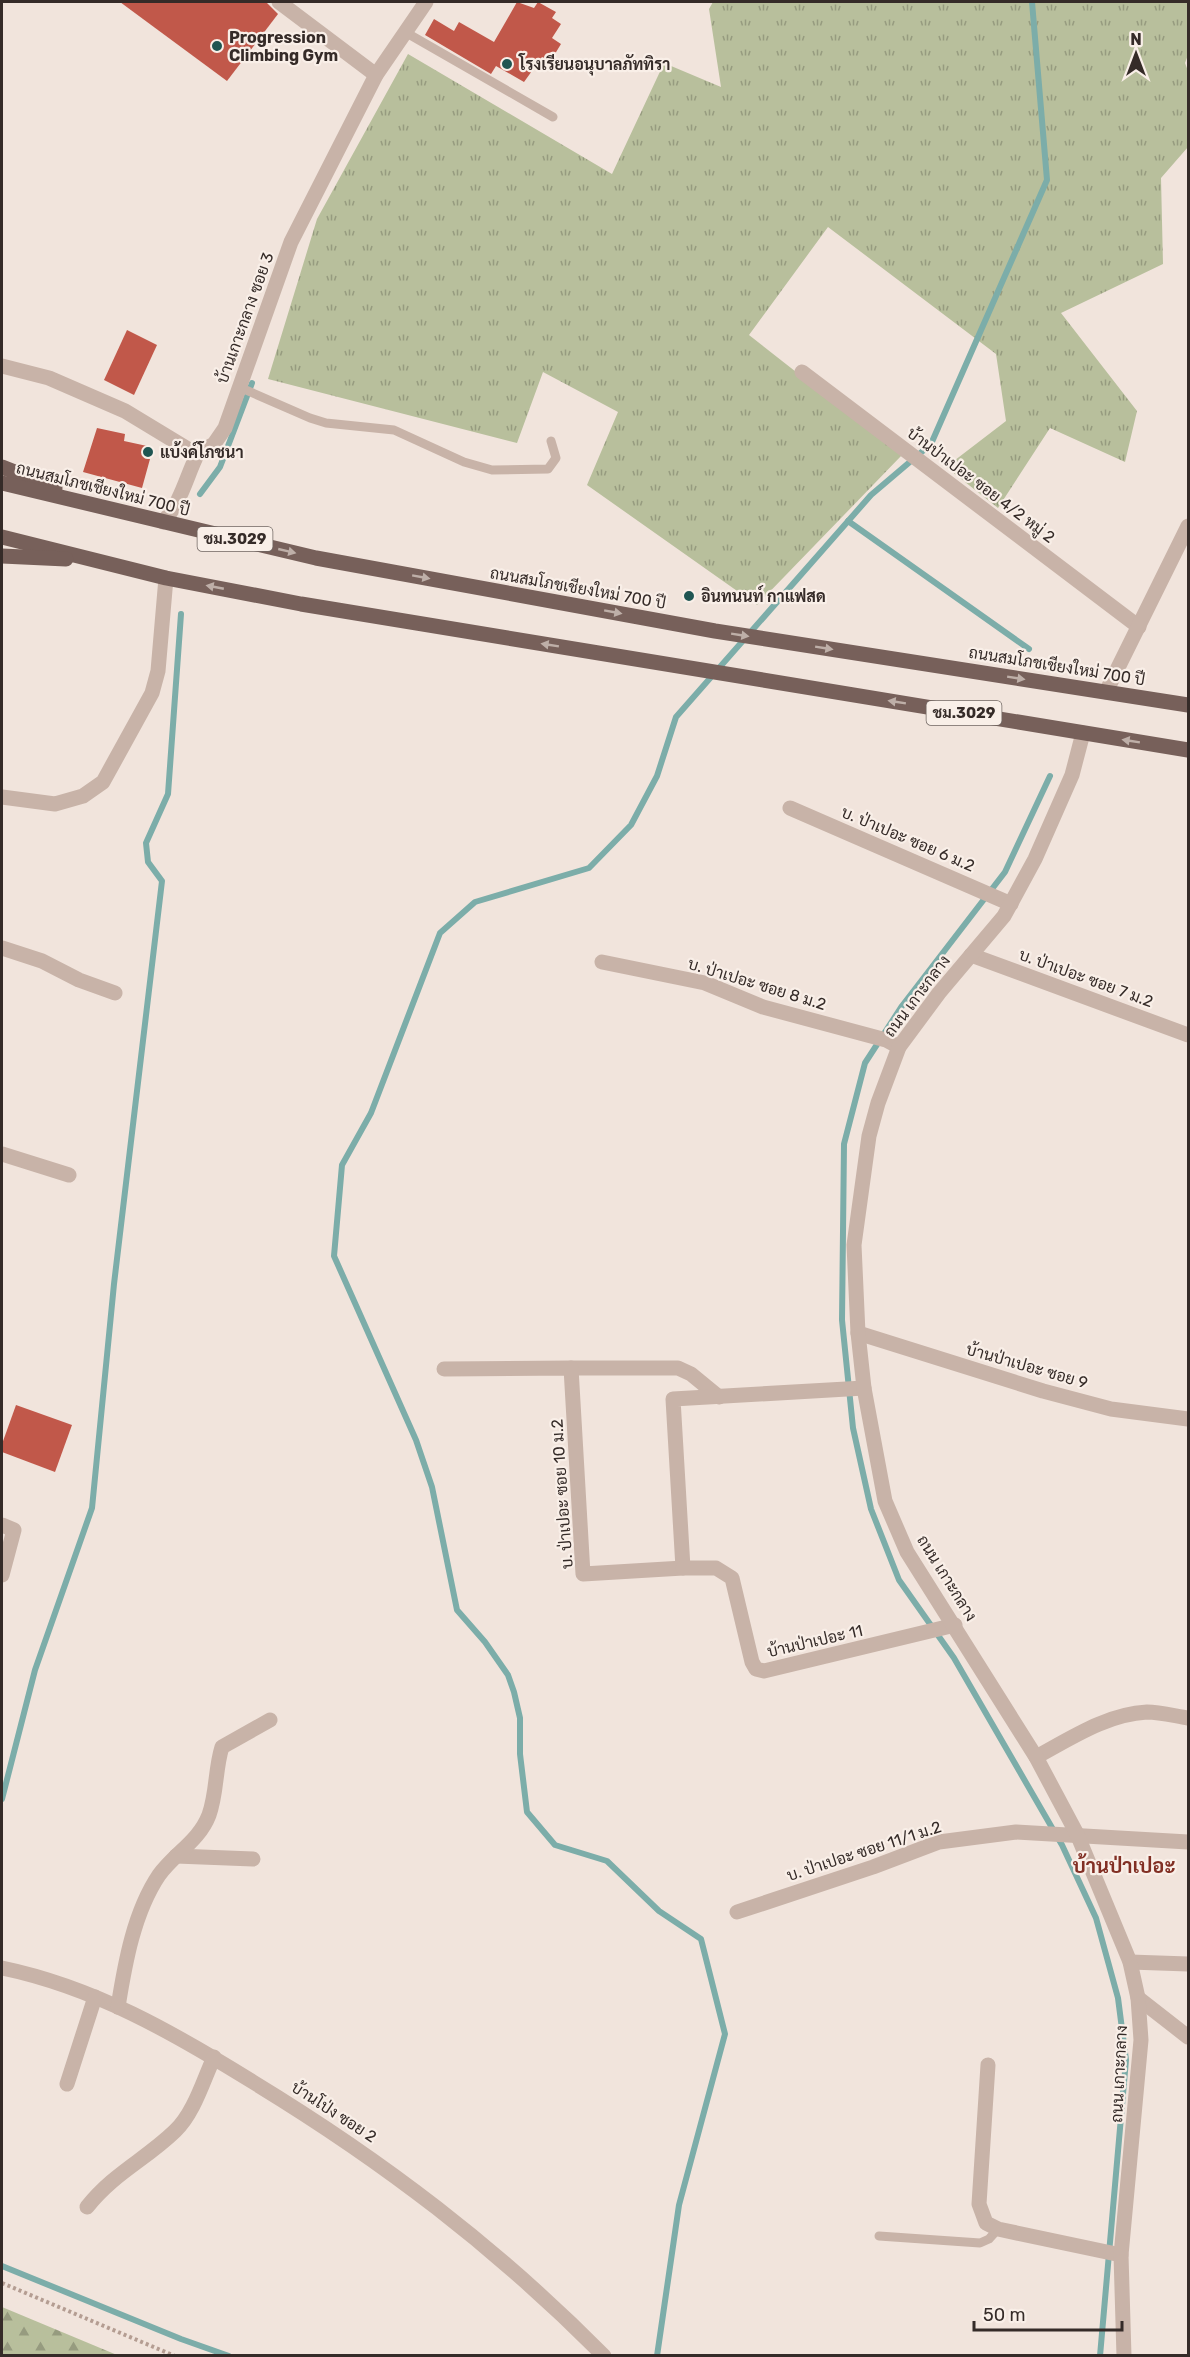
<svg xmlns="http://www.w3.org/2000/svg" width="1190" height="2357" font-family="Rubik,Sarabun,sans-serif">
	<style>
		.grass { fill: url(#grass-tufts) }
		.forest { fill: url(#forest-firs) }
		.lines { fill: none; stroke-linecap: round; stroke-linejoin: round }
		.stream { stroke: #7cada9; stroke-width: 6 }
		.building { fill: #c1584a }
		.path { stroke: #b49d92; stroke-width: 4; stroke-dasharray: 3 3; stroke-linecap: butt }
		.service { stroke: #c8b3a8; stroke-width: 9 }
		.minor { stroke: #c8b3a8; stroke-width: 15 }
		.tertiary { stroke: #c8b3a8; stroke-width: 15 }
		.primary { stroke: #77605a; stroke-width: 15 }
		.oneway { fill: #beafa8 }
		.poi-dot { fill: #1f5552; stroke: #f9efe8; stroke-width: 2 }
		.labels { text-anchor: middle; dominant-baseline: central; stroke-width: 4.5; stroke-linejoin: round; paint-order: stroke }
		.shield { fill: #f9efe8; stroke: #706662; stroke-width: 1.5 }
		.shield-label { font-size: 15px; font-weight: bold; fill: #352b28 }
		.poi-label { font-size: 16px; font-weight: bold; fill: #352b28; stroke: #f9efe8; text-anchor: start }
		.street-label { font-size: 16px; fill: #352b28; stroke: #f9efe8 }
		.quarter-label { font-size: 20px; font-weight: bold; fill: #812f24; stroke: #f9efe8 }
	</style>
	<defs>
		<pattern id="grass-tufts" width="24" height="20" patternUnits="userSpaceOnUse" patternTransform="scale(1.5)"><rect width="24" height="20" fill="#b8bf9c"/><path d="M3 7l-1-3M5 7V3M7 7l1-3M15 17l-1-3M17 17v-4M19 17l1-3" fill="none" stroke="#969b7f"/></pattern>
		<pattern id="forest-firs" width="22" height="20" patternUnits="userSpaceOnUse" patternTransform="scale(1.5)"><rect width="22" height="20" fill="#b8bf9c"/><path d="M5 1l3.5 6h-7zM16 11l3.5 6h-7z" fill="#969b7f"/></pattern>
	</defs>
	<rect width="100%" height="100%" fill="#f1e4dc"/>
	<path class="grass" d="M 713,2 L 1188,2 L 1188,55 L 1185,63 L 1188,71 L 1188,147 L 1161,178 L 1163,264 L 1061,313 L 1137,411 L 1125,462 L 1050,428 L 998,508 L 946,467 L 1006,421 L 996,354 L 828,227 L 749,335 L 902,455 L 757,605 L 587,485 L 618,412 L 543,372 L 517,443 L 268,379 L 317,219 L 408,54 L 612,174 L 664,63 L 721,87 L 709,9 Z"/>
	<path class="forest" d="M 2,2307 L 117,2355 L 2,2355 Z"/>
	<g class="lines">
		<g class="stream">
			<path d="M 200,494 L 220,467 L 252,383"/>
			<path d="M 848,521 L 1029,649"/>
			<path d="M 1050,776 L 1005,872 L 902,1006 L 865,1063 L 844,1144 L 842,1320 L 853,1428 L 871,1509 L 899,1580 L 954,1658 L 1062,1845 L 1096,1918 L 1118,1998 L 1126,2060 L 1100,2356"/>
			<path d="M 2,1799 L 35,1670 L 92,1508 L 114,1284 L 162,881 L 148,862 L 146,843 L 168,794 L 181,614"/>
			<path d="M 2,2266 L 181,2339 L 229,2356"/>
			<path d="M 657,2356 L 679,2205 L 725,2034 L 701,1939 L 659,1911 L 607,1861 L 555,1845 L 527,1812 L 520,1754 L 520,1718 L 514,1692 L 508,1675 L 485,1642 L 457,1610 L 432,1487 L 416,1440 L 334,1256 L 342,1165 L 371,1113 L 440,933 L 475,902 L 589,868 L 631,825 L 657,776 L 676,717 L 871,495 L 931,444 L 1047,180 L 1032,2"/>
		</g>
	</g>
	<g class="building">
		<path d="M 120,2 L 266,2 L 278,14 L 227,81 Z"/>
		<path d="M 517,2 L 534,8 L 538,2 L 556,12 L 552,18 L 561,24 L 552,38 L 561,44 L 550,62 L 542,57 L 524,82 L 496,66 L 491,74 L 425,35 L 434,19 L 454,31 L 459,22 L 494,42 Z"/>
		<path d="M 127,330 L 157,345 L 134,395 L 104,380 Z"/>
		<path d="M 97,428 L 125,434 L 124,441 L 147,446 L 144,458 L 150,459 L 142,488 L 83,472 Z"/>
		<path d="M 16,1405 L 72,1425 L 55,1472 L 2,1452 L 2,1444 Z"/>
	</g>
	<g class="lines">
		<path class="path" d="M 2,2283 L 175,2356"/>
		<g class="service">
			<path d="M 405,32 L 553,117"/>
			<path d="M 239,387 L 310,418 L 326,423 L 394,430 L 464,462 L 492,470 L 548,469 L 556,458 L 551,441"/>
			<path d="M 879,2236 L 980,2243 L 989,2239 L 998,2229"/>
		</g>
		<g class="minor">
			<path d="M 279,2 L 376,75"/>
			<path d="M 2,366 L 49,378 L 125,411 L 191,451 L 198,453 L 214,444 L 225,428 L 291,242 L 376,75 L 426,2"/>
			<path d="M 802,372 L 1139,627"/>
			<path d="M 163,522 C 182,501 186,477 198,453"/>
			<path d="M 2,797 L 55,804 L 83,796 L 103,782 L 152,693 L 158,671 L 166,578"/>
			<path d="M 790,808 L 1011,904"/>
			<path d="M 2,948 L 42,961 L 79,980 L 115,993"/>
			<path d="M 971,955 L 1188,1035"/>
			<path d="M 602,962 L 705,983 L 763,1007 L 886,1040 L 899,1047"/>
			<path d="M 2,1154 L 69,1175"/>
			<path d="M 858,1333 L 1043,1391 L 1111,1409 L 1188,1419"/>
			<path d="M 571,1368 L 678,1368 L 691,1374 L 719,1397"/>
			<path d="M 444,1369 L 571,1368 L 583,1574 L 683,1568 L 673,1399 L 864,1388"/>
			<path d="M 2,1525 L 14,1530 L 2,1575"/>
			<path d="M 683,1568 L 716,1568 L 732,1578 L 752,1662 L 756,1669 L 764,1671 L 955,1625"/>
			<path d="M 1036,1757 C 1071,1738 1107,1714 1147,1712 C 1160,1712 1175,1716 1188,1718"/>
			<path d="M 176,1856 L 253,1859"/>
			<path d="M 737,1912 L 873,1867 L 939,1842 L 1016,1832 L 1188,1842"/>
			<path d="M 1130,1962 L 1188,1964"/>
			<path d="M 2,1968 C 94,1987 174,2033 253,2082 C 383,2161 497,2248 604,2356"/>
			<path d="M 1138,1998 L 1188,2037"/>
			<path d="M 118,2007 C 125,1963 134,1912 159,1875 C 175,1853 199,1841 209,1815 C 217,1793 215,1769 222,1747 L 270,1720"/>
			<path d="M 988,2065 L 979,2204 L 986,2223 L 998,2229 L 1121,2255"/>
			<path d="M 67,2084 L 95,1997"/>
			<path d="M 87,2207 C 114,2173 145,2160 175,2131 C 194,2113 203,2081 214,2057"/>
		</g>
		<g class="tertiary">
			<path d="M 1106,692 L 1188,526"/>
			<path d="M 1083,733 L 1072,775 L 1035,859 L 1004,916 L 939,993 L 899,1047 L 878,1103 L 869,1136 L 854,1245 L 858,1333 L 864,1388 L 885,1501 L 907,1552 L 1036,1757 L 1077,1834 L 1130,1962 L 1138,1998 L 1141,2040 L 1121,2255 L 1124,2356"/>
		</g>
		<g class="primary">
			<path d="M 2,467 L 55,488"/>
			<path d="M 2,483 L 316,558 L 715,631 L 1188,705"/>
			<path d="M 2,537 L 166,578 L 301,604 L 1188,750"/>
			<path d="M 2,556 L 66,559"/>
		</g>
	</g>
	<defs><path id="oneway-solid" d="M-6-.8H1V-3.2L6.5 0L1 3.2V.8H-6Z" transform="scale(1.5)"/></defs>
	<g class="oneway">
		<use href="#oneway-solid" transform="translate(287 551) rotate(13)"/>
		<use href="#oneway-solid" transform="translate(421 577) rotate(10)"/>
		<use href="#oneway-solid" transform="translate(215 587) rotate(-169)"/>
		<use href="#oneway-solid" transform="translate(613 612) rotate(10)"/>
		<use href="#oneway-solid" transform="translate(740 635) rotate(9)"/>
		<use href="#oneway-solid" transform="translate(550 645) rotate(-171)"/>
		<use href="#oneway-solid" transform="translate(824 648) rotate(9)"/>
		<use href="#oneway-solid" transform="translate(1016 678) rotate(9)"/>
		<use href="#oneway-solid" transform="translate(897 702) rotate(-171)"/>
		<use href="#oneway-solid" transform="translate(1131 741) rotate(-171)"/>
	</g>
	<g class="poi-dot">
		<circle cx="217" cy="46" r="6"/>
		<circle cx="507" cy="64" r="6"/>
		<circle cx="148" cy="452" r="6"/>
		<circle cx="689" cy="596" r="6"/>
	</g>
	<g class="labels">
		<g class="shield">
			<rect x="197.5" y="527" width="75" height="24" rx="4.5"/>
			<rect x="926.5" y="701" width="75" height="24" rx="4.5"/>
		</g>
		<g class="shield-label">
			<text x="235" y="539">ชม.3029</text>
			<text x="964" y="713">ชม.3029</text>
		</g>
		<g class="poi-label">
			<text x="229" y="37">Progression<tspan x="229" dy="18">Climbing Gym</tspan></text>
			<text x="519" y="64">โรงเรียนอนุบาลภัททิรา</text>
			<text x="160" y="452">แบ้งค์โภชนา</text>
			<text x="701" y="596">อินทนนท์ กาแฟสด</text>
		</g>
		<g class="street-label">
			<text transform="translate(245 318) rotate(-70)">บ้านเกาะกลาง ซอย 3</text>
			<text transform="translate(981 485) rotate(37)">บ้านป่าเปอะ ซอย 4/2 หมู่ 2</text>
			<text transform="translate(103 489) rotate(14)">ถนนสมโภชเชียงใหม่ 700 ปี</text>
			<text transform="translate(578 588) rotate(10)">ถนนสมโภชเชียงใหม่ 700 ปี</text>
			<text transform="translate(1057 666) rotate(9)">ถนนสมโภชเชียงใหม่ 700 ปี</text>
			<text transform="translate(908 839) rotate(23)">บ. ป่าเปอะ ซอย 6 ม.2</text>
			<text transform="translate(1086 978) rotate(20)">บ. ป่าเปอะ ซอย 7 ม.2</text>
			<text transform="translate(757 984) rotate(17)">บ. ป่าเปอะ ซอย 8 ม.2</text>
			<text transform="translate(917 996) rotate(-53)">ถนน เกาะกลาง</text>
			<text transform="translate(1027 1366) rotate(16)">บ้านป่าเปอะ ซอย 9</text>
			<text transform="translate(562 1494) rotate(-94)">บ. ป่าเปอะ ซอย 10 ม.2</text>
			<text transform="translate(947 1578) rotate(58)">ถนน เกาะกลาง</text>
			<text transform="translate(815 1641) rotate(-13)">บ้านป่าเปอะ 11</text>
			<text transform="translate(864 1851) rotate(-18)">บ. ป่าเปอะ ซอย 11/1 ม.2</text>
			<text transform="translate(1119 2074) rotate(-87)">ถนน เกาะกลาง</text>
			<text transform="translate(334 2112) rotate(33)">บ้านโป่ง ซอย 2</text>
		</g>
		<g class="quarter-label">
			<text x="1124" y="1866">บ้านป่าเปอะ</text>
		</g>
	</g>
	<rect width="1190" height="2357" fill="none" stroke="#352b28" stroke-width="6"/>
	<g transform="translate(1136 54)" stroke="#f9efe8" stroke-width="4.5" paint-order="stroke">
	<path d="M0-4.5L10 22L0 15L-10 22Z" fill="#352b28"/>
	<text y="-9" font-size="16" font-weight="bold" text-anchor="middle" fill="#352b28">N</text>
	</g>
	<path d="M974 2321v9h148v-9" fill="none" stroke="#352b28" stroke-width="3"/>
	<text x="983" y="2321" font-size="18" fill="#352b28" stroke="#f9efe8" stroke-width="4.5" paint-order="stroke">50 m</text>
</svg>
